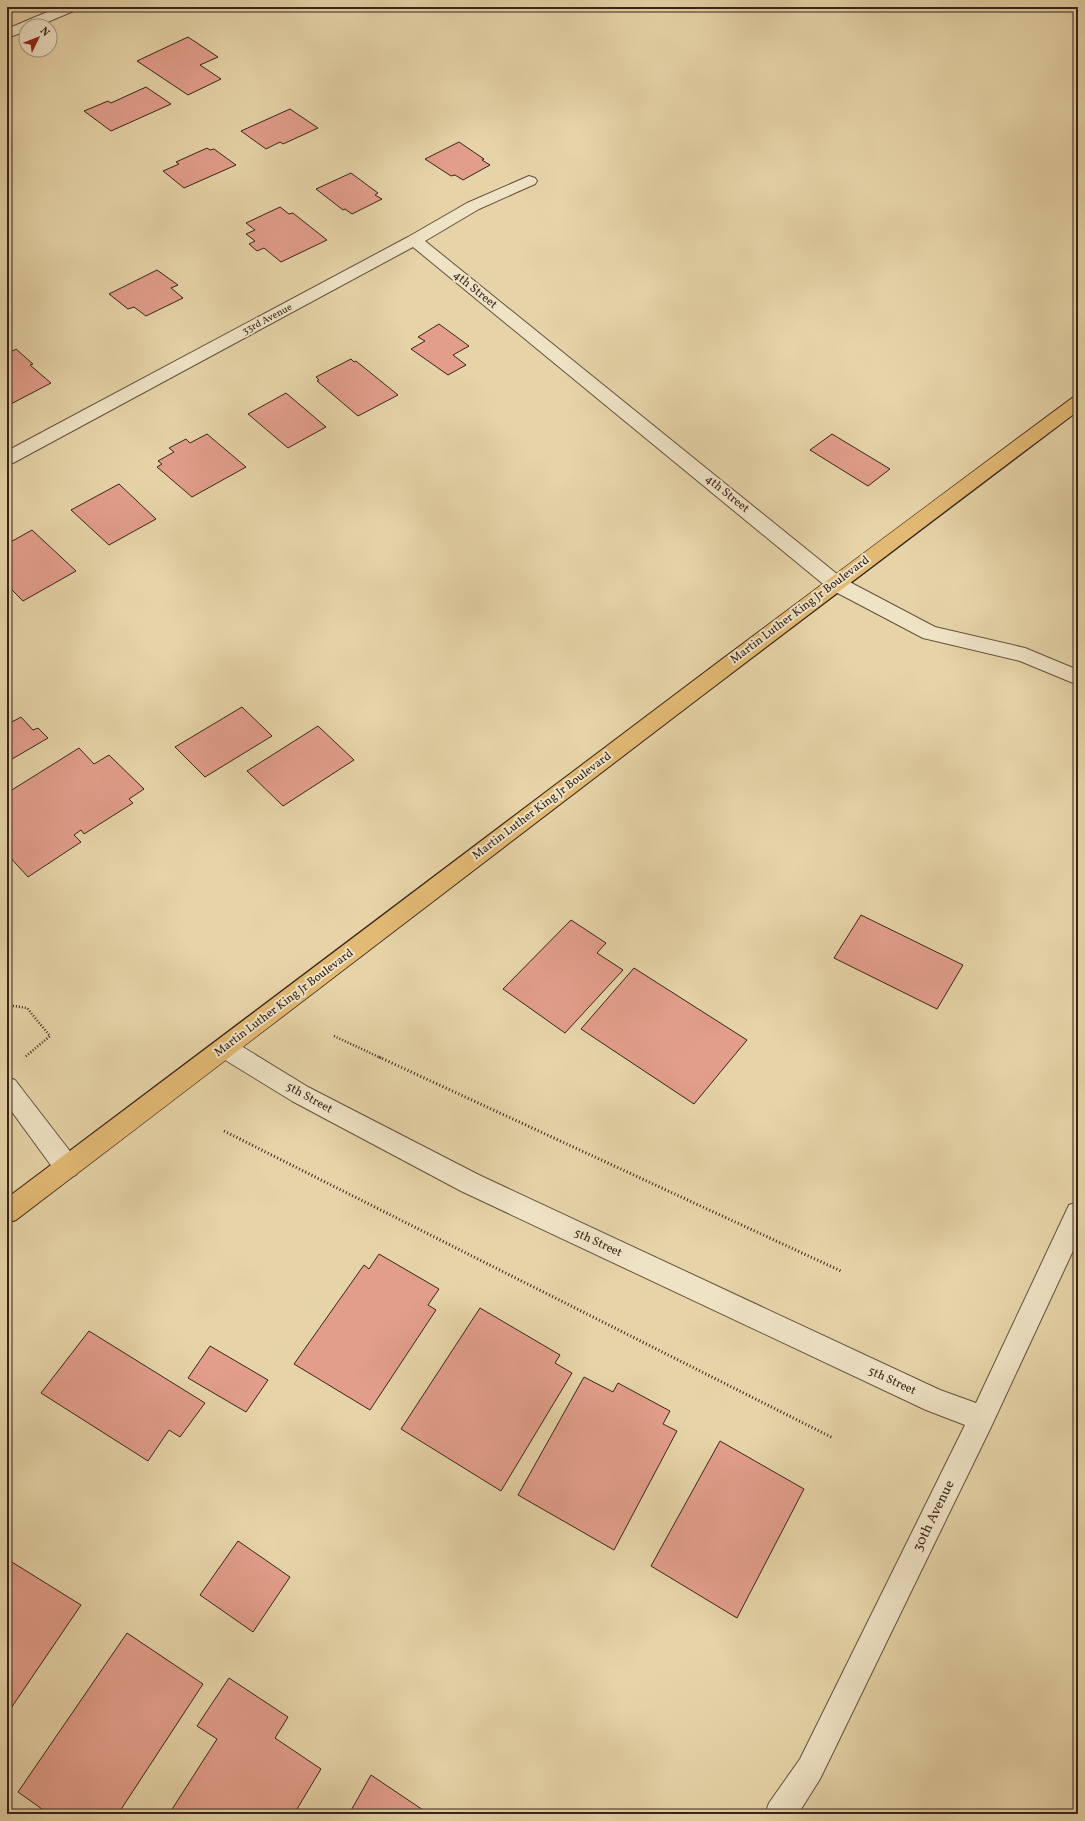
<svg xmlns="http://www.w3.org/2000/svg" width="1085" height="1821" font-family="Vollkorn,serif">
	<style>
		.building { fill: #e29e8b; stroke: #38241a }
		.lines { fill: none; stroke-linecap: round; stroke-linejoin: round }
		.minor-casing { stroke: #64503e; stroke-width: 2 }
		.major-casing { stroke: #38241a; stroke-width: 2 }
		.path-far1 { stroke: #38241a; stroke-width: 2.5; stroke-dasharray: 1 2; stroke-linecap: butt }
		.path { stroke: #38241a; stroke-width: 3; stroke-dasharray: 1 2.5; stroke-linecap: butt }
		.minor { fill: #efe3c6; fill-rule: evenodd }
		.major { fill: #e3ba74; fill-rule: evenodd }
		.labels { text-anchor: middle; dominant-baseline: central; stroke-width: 4; stroke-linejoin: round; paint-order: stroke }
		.far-street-label { font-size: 10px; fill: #38241a; stroke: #efe3c6 }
		.street-label { font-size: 12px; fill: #38241a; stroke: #efe3c6 }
		.near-street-label { font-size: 14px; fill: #38241a; stroke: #efe3c6 }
	</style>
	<rect width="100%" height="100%" fill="#e6d4a8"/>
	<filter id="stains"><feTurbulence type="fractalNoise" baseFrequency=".005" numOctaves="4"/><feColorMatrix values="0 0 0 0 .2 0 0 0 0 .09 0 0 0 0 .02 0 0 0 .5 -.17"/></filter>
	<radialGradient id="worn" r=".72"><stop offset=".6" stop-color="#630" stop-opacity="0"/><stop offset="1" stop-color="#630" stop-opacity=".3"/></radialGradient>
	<g class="building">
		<path d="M 188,37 L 218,57 L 200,65 L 221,79 L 188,95 L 137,61 Z"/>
		<path d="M 146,87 L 171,104 L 111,131 L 84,111 L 108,101 L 111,103 Z"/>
		<path d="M 290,109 L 318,128 L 283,144 L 280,142 L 266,149 L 241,131 Z"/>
		<path d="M 459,142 L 484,159 L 482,160 L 490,165 L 463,180 L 455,175 L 451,176 L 425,159 Z"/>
		<path d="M 207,148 L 210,150 L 214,149 L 236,165 L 184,188 L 163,171 L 179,164 L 176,162 Z"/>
		<path d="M 351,173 L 378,193 L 375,195 L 382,199 L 352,214 L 345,209 L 343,210 L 316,189 Z"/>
		<path d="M 280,207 L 289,214 L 293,213 L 327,240 L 281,262 L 264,248 L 257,251 L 249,244 L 255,241 L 246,234 L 255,230 L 246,223 Z"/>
		<path d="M 157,270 L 178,285 L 171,288 L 183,298 L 146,316 L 134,307 L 128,309 L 109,294 Z"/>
		<path d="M 439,324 L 469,346 L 453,355 L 466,365 L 448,375 L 411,349 L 425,341 L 418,337 Z"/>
		<path d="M 7,346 L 13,351 L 16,349 L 33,364 L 30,365 L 51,383 L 7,406 Z"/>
		<path d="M 351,359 L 354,362 L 356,361 L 398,395 L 358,416 L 317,381 L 319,380 L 316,377 Z"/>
		<path d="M 286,393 L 326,427 L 288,448 L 248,414 Z"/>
		<path d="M 207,434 L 246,467 L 192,497 L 157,467 L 162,464 L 158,461 L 174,452 L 169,448 L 186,439 L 190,443 Z"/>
		<path d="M 832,434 L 890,469 L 868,486 L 810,450 Z"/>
		<path d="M 119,484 L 156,519 L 109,545 L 71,510 Z"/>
		<path d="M 32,530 L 76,571 L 23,601 L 7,585 L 7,544 Z"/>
		<path d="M 242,707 L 272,736 L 205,777 L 175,747 Z"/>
		<path d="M 21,717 L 33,730 L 38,728 L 48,738 L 7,762 L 7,723 L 8,724 Z"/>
		<path d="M 318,726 L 354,760 L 283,806 L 247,771 Z"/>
		<path d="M 79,748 L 94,764 L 109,755 L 144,789 L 129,799 L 133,803 L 84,834 L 81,830 L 74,835 L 81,842 L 28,877 L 7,854 L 7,793 Z"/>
		<path d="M 861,915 L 963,965 L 937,1009 L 834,958 Z"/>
		<path d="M 571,920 L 606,943 L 597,953 L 623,970 L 565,1033 L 503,989 Z"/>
		<path d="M 634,968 L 747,1040 L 694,1104 L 581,1029 Z"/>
		<path d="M 379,1254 L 439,1289 L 428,1305 L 436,1310 L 370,1410 L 294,1364 L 364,1265 L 369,1269 Z"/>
		<path d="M 480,1308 L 560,1355 L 555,1363 L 572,1373 L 501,1491 L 401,1429 Z"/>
		<path d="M 89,1331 L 205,1403 L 180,1437 L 169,1430 L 148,1461 L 41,1393 Z"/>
		<path d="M 210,1346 L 268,1380 L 246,1412 L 188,1378 Z"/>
		<path d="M 584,1377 L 613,1392 L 618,1383 L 670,1411 L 663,1424 L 677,1431 L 614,1550 L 518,1495 Z"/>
		<path d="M 720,1441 L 804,1489 L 737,1618 L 651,1566 Z"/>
		<path d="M 238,1541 L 290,1577 L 253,1632 L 200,1595 Z"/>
		<path d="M 7,1559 L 81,1605 L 7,1714 Z"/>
		<path d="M 127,1633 L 203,1684 L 118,1814 L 49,1814 L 18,1792 Z"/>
		<path d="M 229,1678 L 288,1717 L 275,1738 L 321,1769 L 294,1814 L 169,1814 L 217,1739 L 197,1726 Z"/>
		<path d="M 371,1775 L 429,1814 L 349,1814 Z"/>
	</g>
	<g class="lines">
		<g class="minor-casing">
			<g id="minor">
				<path d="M 59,7 L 78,7 L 76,10 L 38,26 L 26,26 L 26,31 L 7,38 L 7,29 Z"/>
				<path d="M 529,176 L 535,178 L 537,181 L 535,184 L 479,209 L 425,241 L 842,578 L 935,627 L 1025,648 L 1078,670 L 1078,685 L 1020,661 L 923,638 L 828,588 L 413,247 L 13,463 L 7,465 L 7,451 L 408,237 L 467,203 Z"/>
				<path d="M 225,1038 L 233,1041 L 308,1087 L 479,1175 L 940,1390 L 976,1403 L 1069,1205 L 1078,1202 L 1078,1240 L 991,1427 L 820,1779 L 798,1814 L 765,1814 L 769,1803 L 800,1759 L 965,1425 L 926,1410 L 461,1191 L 292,1101 L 217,1055 L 213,1048 L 217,1041 Z"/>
				<path d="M 7,1077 L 15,1080 L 76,1159 L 79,1167 L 76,1175 L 67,1178 L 58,1175 L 7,1105 Z"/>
			</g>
		</g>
		<g class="major-casing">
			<path id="major" d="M 1078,396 L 1078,411 C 722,678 370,951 16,1220 L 7,1223 L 7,1198 C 363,932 715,662 1072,398 Z"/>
		</g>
		<g class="path-far1">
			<path d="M 7,1005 L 27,1008 L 50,1036 L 25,1057"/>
			<path d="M 334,1036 L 381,1058"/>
		</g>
		<g class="path">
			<path d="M 379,1057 L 841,1271"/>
			<path d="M 224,1131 L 833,1438"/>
		</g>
		<use href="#minor" class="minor"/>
		<use href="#major" class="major"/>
	</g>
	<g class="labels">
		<g class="far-street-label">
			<text transform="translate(267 319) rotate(-28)">33rd Avenue</text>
		</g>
		<g class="street-label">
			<text transform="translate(475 290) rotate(39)">4th Street</text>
			<text transform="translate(727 494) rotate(39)">4th Street</text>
			<text transform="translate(800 610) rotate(-37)">Martin Luther King Jr Boulevard</text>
			<text transform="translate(542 806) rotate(-37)">Martin Luther King Jr Boulevard</text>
			<text transform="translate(284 1003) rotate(-37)">Martin Luther King Jr Boulevard</text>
			<text transform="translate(309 1098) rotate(29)">5th Street</text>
			<text transform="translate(598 1243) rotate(25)">5th Street</text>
			<text transform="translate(892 1381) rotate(25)">5th Street</text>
		</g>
		<g class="near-street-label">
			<text transform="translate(934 1516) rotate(-64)">30th Avenue</text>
		</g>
	</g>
	<rect width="1085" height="1821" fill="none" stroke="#e6d4a8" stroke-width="24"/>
	<rect x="8" y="8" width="1069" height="1805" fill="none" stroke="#38241a" stroke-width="2"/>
	<rect x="12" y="12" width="1061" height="1797" fill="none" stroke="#38241a"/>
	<g transform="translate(38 38) rotate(47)"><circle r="19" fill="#efe3c6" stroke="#a69781"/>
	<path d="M0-3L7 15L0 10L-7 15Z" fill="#8f2418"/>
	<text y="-6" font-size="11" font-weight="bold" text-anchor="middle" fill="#38241a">N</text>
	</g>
	<rect width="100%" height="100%" filter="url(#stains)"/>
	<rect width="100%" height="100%" fill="url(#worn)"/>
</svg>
